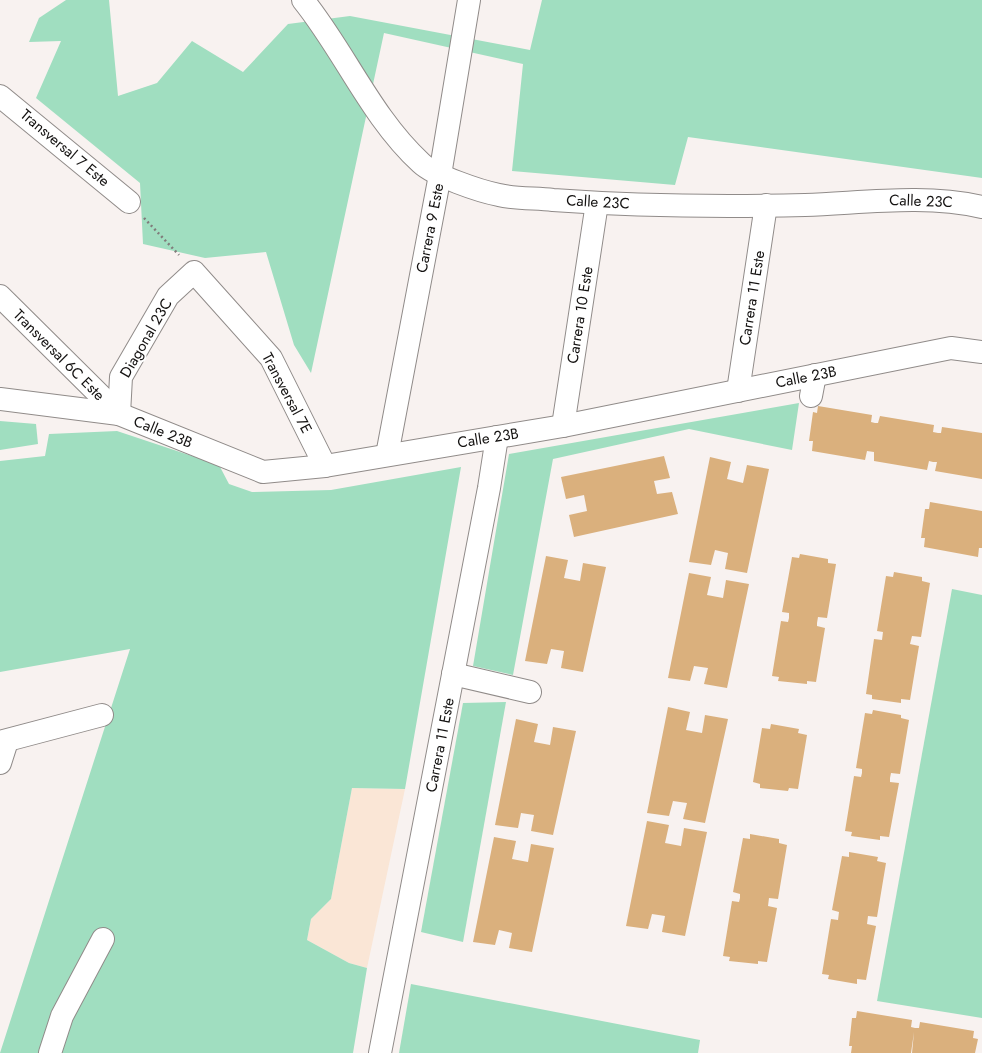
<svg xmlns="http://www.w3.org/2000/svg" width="982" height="1053" font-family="Jost,sans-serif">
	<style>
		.industrial { fill: #fae6d6 }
		.green { fill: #a0dec0 }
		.building { fill: #dab07d }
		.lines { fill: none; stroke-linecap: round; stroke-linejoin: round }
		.minor-casing { stroke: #908b89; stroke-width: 24 }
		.path { stroke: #807c7b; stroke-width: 2.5; stroke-dasharray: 2 3; stroke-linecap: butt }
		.minor { stroke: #fff; stroke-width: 22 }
		.labels { text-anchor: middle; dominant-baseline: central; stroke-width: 4; stroke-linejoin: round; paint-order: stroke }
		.street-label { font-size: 15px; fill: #131110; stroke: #fff }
	</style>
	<rect width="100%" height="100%" fill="#f8f2f0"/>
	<path class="industrial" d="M 352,788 L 405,789 L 367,968 L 349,963 L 307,940 L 311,919 L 331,899 Z"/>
	<g class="green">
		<path d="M 66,0 L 109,0 L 118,96 L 157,83 L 192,41 L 243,72 L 288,24 L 350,16 L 530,50 L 542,0 L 982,0 L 982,178 L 688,137 L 675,185 L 512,171 L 523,64 L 384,33 L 311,373 L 294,345 L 266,252 L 205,258 L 143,244 L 140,183 L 36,98 L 61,41 L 29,42 L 39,18 Z"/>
		<path d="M 799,403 L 792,450 L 689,429 L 553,459 L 513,675 L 473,666 L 509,454 Z"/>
		<path d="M 0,421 L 36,424 L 38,444 L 0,450 Z"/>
		<path d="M 117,431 L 219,465 L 229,484 L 252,492 L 331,490 L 461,467 L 405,789 L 352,788 L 331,899 L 311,919 L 307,940 L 349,963 L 367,968 L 353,1053 L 0,1053 L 130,649 L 0,672 L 0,461 L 45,456 L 49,434 Z"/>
		<path d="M 952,589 L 982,595 L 982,1018 L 877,1001 Z"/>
		<path d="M 506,702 L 463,942 L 421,932 L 463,703 Z"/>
		<path d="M 411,984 L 700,1040 L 698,1053 L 399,1053 Z"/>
	</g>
	<g class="building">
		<path d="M 818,406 L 872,415 L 871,422 L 875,423 L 878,423 L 880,416 L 934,425 L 933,432 L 938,433 L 941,433 L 942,427 L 982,433 L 982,479 L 935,471 L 937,462 L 933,462 L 929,461 L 927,470 L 874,461 L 874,452 L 867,451 L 865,460 L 812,451 L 813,441 L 809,441 L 813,412 L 817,413 Z"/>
		<path d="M 664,456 L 670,478 L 654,481 L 657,494 L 672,492 L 678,514 L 574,537 L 569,515 L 587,511 L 584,495 L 566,499 L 561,477 Z"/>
		<path d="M 710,457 L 731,462 L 727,479 L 743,483 L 747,465 L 769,469 L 747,573 L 725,569 L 728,553 L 715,550 L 711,565 L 689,562 Z"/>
		<path d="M 930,502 L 982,511 L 982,548 L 979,548 L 978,557 L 924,547 L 925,538 L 921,538 L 925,509 L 929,509 Z"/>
		<path d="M 800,554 L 828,559 L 828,563 L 836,564 L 827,618 L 818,617 L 817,623 L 817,626 L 825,628 L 816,682 L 807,681 L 807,684 L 778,681 L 779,677 L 772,676 L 781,621 L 788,622 L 789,618 L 789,613 L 782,612 L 792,557 L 799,558 Z"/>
		<path d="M 546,556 L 568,560 L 564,578 L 580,581 L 583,563 L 606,567 L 583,672 L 561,668 L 564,651 L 551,649 L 547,664 L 525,661 Z"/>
		<path d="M 894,572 L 922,577 L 922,581 L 930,583 L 921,637 L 912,636 L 910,644 L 919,646 L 910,700 L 901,699 L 901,703 L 872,699 L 872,695 L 866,694 L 874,639 L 882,640 L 883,632 L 877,631 L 886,576 L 893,577 Z"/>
		<path d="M 689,573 L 711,577 L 707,595 L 723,598 L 726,580 L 749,584 L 727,688 L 704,684 L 708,668 L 694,666 L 690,681 L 668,678 Z"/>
		<path d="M 668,707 L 690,712 L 686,730 L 702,733 L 705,715 L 728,719 L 705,823 L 683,819 L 687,803 L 673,801 L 669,816 L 647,813 Z"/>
		<path d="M 873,710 L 901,715 L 901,718 L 909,720 L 900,774 L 891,773 L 890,778 L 890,782 L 899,783 L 889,837 L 880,836 L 880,840 L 851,836 L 852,832 L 845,831 L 854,776 L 861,777 L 862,773 L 862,769 L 856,768 L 865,713 L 872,714 Z"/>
		<path d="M 516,719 L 538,724 L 534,742 L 550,745 L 553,727 L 576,731 L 553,835 L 531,831 L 534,815 L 521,813 L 518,828 L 495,825 Z"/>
		<path d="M 771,724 L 799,729 L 798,733 L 807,735 L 798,789 L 789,788 L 788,791 L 760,788 L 760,784 L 753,782 L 762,728 L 770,729 Z"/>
		<path d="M 647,821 L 669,825 L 665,843 L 681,846 L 684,828 L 707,832 L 685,936 L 662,932 L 665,916 L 652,914 L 648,929 L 626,926 Z"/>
		<path d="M 750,834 L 779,839 L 779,843 L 787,845 L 778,899 L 769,898 L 768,906 L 777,908 L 767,962 L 758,961 L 758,964 L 729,961 L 730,957 L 723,956 L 732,901 L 739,902 L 740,898 L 740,894 L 733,892 L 743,838 L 750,839 Z"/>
		<path d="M 494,837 L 516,841 L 512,859 L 528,862 L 531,844 L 554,848 L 532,952 L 509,948 L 512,933 L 499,930 L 495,945 L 473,942 Z"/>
		<path d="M 849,852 L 878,857 L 877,861 L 886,863 L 877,917 L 868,916 L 867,924 L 876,926 L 866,980 L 857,979 L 857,984 L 828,979 L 829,975 L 822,974 L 831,919 L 838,920 L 839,912 L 832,910 L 842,856 L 849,857 Z"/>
		<path d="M 857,1011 L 912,1020 L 911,1027 L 915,1028 L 919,1028 L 920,1022 L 974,1031 L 973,1038 L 978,1039 L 975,1053 L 912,1053 L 914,1032 L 911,1053 L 851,1053 L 852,1046 L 849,1046 L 852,1018 L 856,1018 Z"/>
	</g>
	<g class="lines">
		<g class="minor-casing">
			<g id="minor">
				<path d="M 303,0 C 345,52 371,117 421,163 C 435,176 479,191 499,195 C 516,199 536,198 553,200 C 636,206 721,207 805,205 C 864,203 924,194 982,207"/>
				<path d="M 0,96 L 129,202"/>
				<path d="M 0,296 L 119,414"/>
				<path d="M 738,391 L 766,205"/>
				<path d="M 811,396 L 815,375"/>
				<path d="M 0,399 L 119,414 L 263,472 L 325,466 L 563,426 L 951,348 L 982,352"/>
				<path d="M 119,414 L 121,377 L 168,296 L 194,272 L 271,358 L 325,466"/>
				<path d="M 563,426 L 597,203"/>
				<path d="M 387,455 L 440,175 L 469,0"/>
				<path d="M 453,674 L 530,692"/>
				<path d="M 0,742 L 102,715"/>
				<path d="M 0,763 L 7,741"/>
				<path d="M 50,1053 L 62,1016 L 103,939"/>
				<path d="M 380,1053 L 489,488 L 497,437"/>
			</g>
		</g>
		<path class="path" d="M 144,218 L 179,255"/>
		<use href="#minor" class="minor"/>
	</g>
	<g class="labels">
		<g class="street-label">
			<text transform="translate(65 148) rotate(40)">Transversal 7 Este</text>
			<text transform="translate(921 201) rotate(2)">Calle 23C</text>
			<text transform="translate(598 202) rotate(3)">Calle 23C</text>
			<text transform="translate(430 228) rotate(-79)">Carrera 9 Este</text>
			<text transform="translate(752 298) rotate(-81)">Carrera 11 Este</text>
			<text transform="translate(580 315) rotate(-81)">Carrera 10 Este</text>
			<text transform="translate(146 338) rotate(-60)">Diagonal 23C</text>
			<text transform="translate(59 355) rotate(45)">Transversal 6C Este</text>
			<text transform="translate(806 377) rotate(-11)">Calle 23B</text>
			<text transform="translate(287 393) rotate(62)">Transversal 7E</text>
			<text transform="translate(163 432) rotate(22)">Calle 23B</text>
			<text transform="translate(488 438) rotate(-9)">Calle 23B</text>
			<text transform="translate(440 745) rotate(-79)">Carrera 11 Este</text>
		</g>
	</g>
</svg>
